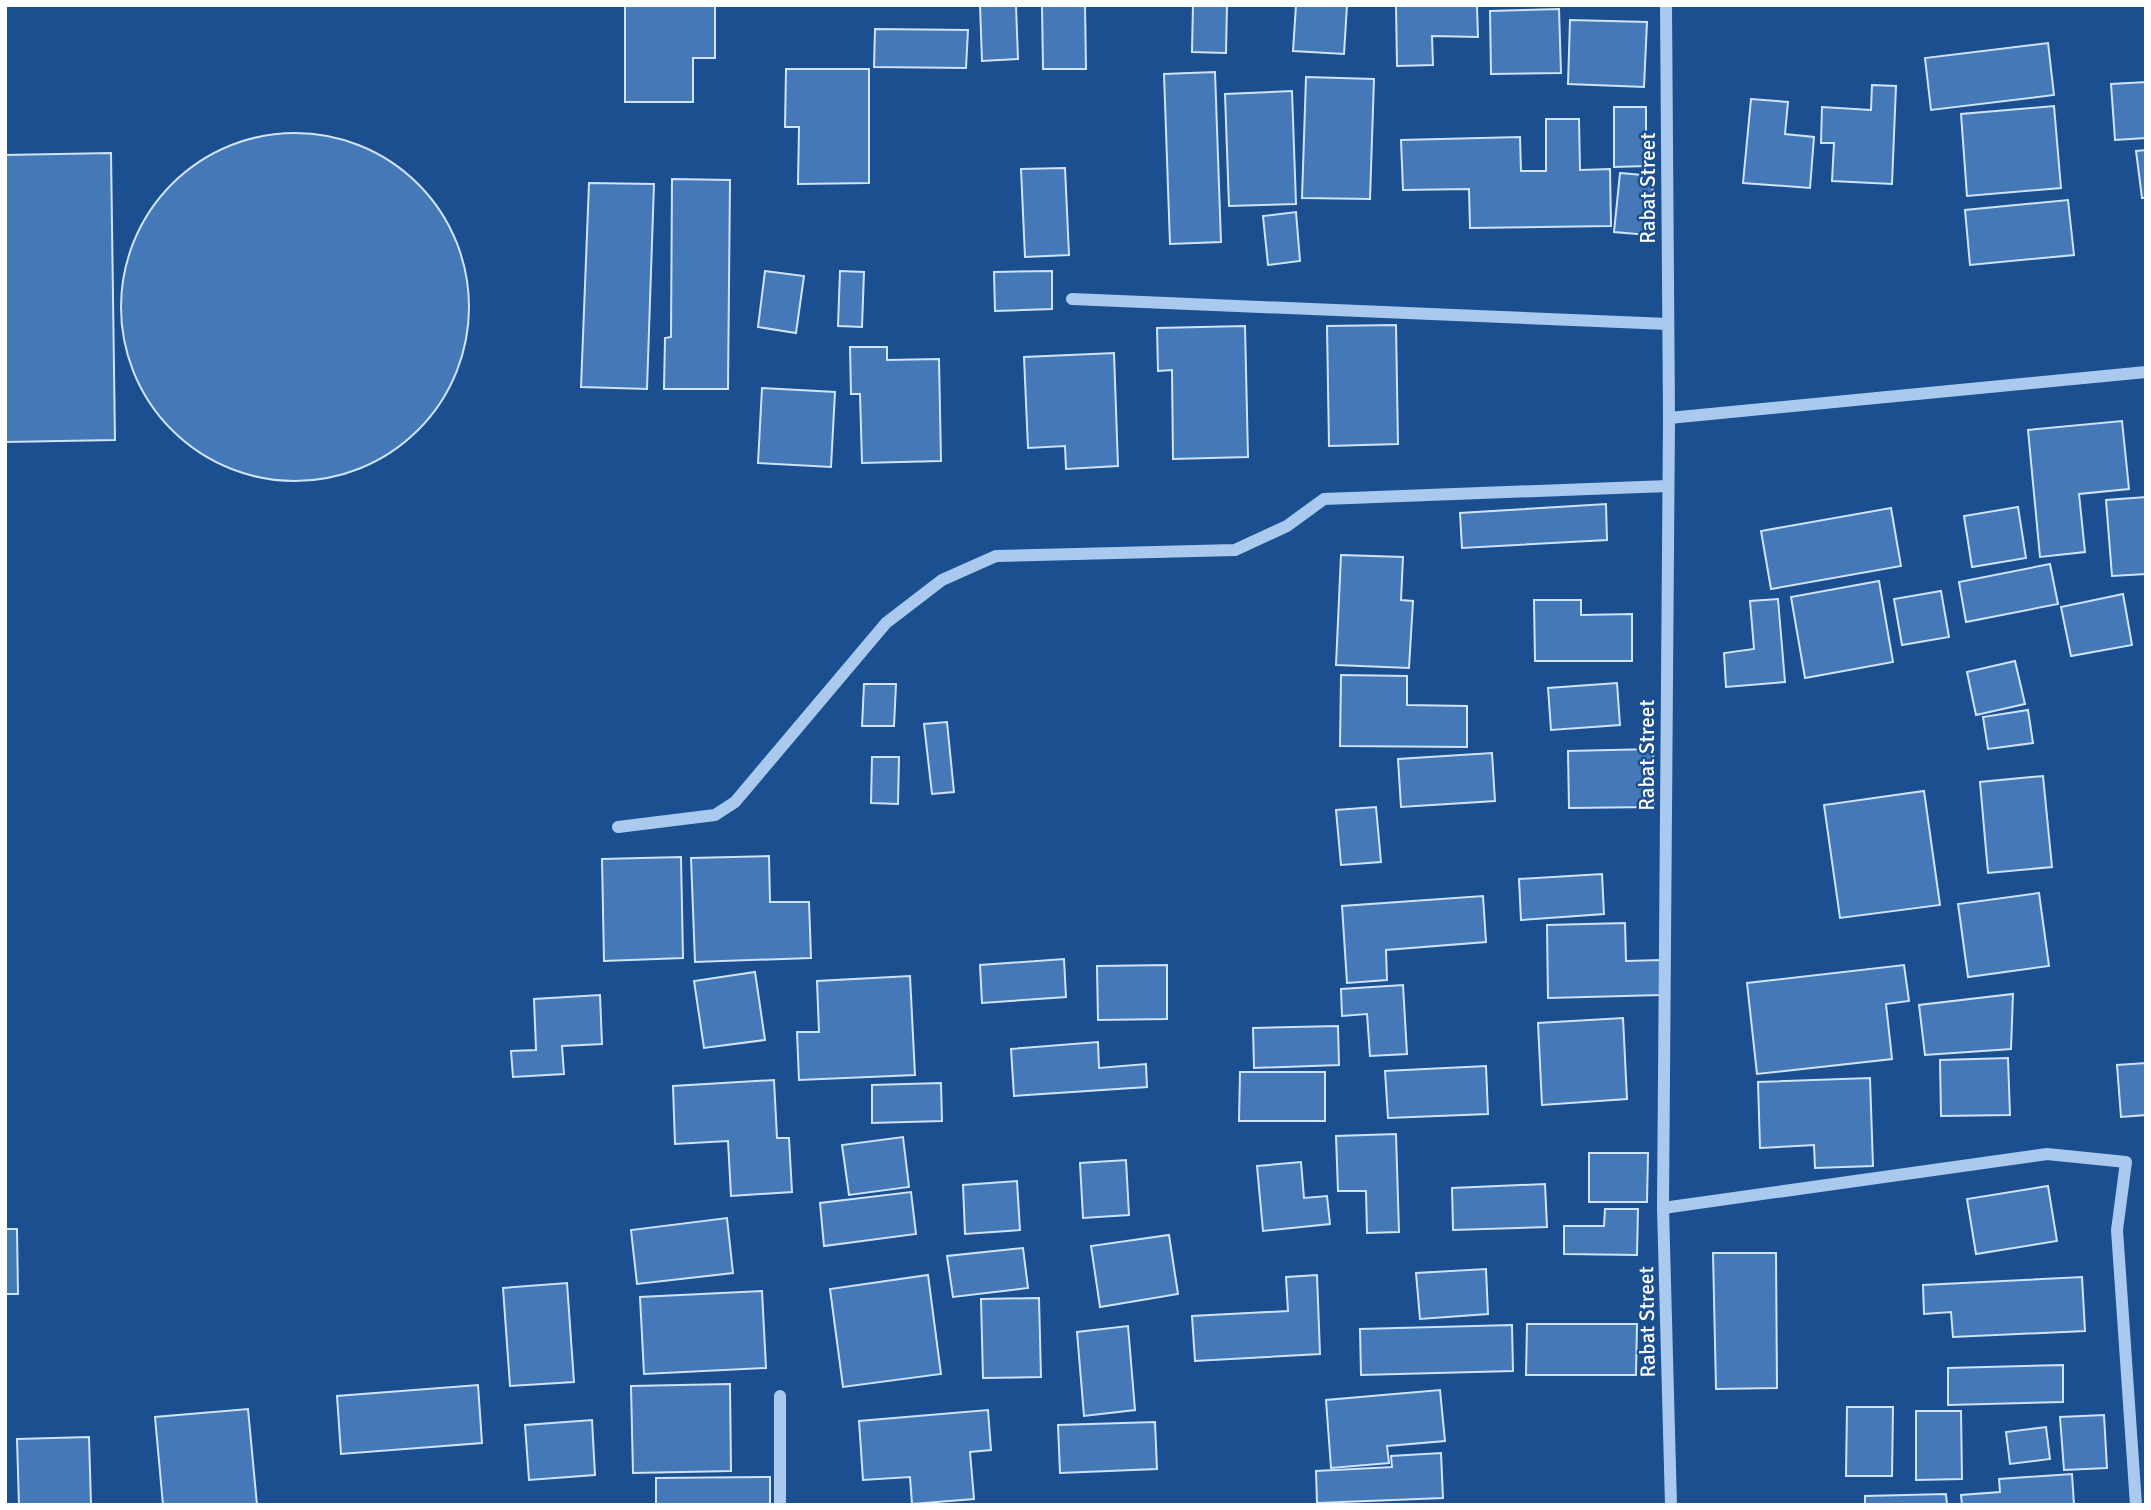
<svg xmlns="http://www.w3.org/2000/svg" width="2151" height="1510" font-family="Signika,sans-serif">
	<style>
		.building { fill: #4478b7; stroke: #cfe3fa; stroke-width: 2 }
		.lines { fill: none; stroke-linecap: round; stroke-linejoin: round }
		.minor { stroke: #a9c9ee; stroke-width: 12 }
		.labels { text-anchor: middle; dominant-baseline: central; stroke-width: 5; stroke-linejoin: round; paint-order: stroke }
		.street-label { font-size: 21px; fill: #fff; stroke: #1b4f8f }
	</style>
	<rect width="100%" height="100%" fill="#1b4f8f"/>
	<g class="building">
		<path d="M 625,5 L 715,5 L 715,58 L 693,58 L 693,102 L 625,102 Z"/>
		<path d="M 980,5 L 1016,5 L 1018,59 L 982,61 Z"/>
		<path d="M 1042,5 L 1085,5 L 1086,69 L 1043,69 Z"/>
		<path d="M 1193,5 L 1227,5 L 1226,53 L 1192,52 Z"/>
		<path d="M 1296,5 L 1347,5 L 1344,54 L 1293,51 Z"/>
		<path d="M 1396,6 L 1477,6 L 1478,37 L 1432,36 L 1433,65 L 1397,66 Z"/>
		<path d="M 1559,9 L 1561,73 L 1491,74 L 1490,11 Z"/>
		<path d="M 1570,20 L 1647,22 L 1644,87 L 1568,84 Z"/>
		<path d="M 875,29 L 968,30 L 966,68 L 874,67 Z"/>
		<path d="M 2048,43 L 2054,95 L 1931,110 L 1925,58 Z"/>
		<path d="M 786,69 L 869,69 L 869,183 L 798,184 L 799,127 L 785,127 Z"/>
		<path d="M 1215,72 L 1221,242 L 1170,244 L 1164,74 Z"/>
		<path d="M 1306,77 L 1374,79 L 1370,199 L 1302,198 Z"/>
		<path d="M 2146,82 L 2146,138 L 2115,140 L 2111,84 Z"/>
		<path d="M 1872,85 L 1896,86 L 1892,184 L 1832,181 L 1834,143 L 1821,143 L 1822,107 L 1871,110 Z"/>
		<path d="M 1292,91 L 1296,204 L 1229,206 L 1225,94 Z"/>
		<path d="M 1751,99 L 1788,102 L 1785,134 L 1814,137 L 1810,188 L 1743,183 Z"/>
		<path d="M 2054,106 L 2061,188 L 1967,196 L 1961,114 Z"/>
		<path d="M 1614,107 L 1646,107 L 1646,166 L 1614,167 Z"/>
		<path d="M 1546,119 L 1579,119 L 1580,170 L 1610,169 L 1611,226 L 1470,228 L 1469,189 L 1403,190 L 1401,140 L 1520,137 L 1521,171 L 1546,171 Z"/>
		<circle cx="295" cy="307" r="174"/>
		<path d="M 2146,150 L 2146,198 L 2142,198 L 2136,151 Z"/>
		<path d="M 111,153 L 115,440 L 5,442 L 5,155 Z"/>
		<path d="M 1065,168 L 1069,255 L 1025,257 L 1021,169 Z"/>
		<path d="M 1620,173 L 1654,176 L 1648,235 L 1614,232 Z"/>
		<path d="M 672,179 L 730,180 L 728,389 L 664,389 L 665,338 L 671,337 Z"/>
		<path d="M 589,183 L 654,184 L 647,389 L 581,387 Z"/>
		<path d="M 2068,200 L 2074,255 L 1970,265 L 1965,210 Z"/>
		<path d="M 1296,212 L 1300,261 L 1268,265 L 1263,216 Z"/>
		<path d="M 765,271 L 804,276 L 796,333 L 758,327 Z"/>
		<path d="M 840,271 L 864,272 L 862,327 L 838,326 Z"/>
		<path d="M 1052,271 L 1052,309 L 995,311 L 994,272 Z"/>
		<path d="M 1396,325 L 1398,444 L 1329,446 L 1327,326 Z"/>
		<path d="M 1245,326 L 1248,457 L 1173,459 L 1172,370 L 1158,371 L 1157,328 Z"/>
		<path d="M 850,347 L 887,347 L 887,360 L 939,359 L 941,461 L 862,463 L 860,394 L 851,394 Z"/>
		<path d="M 1114,353 L 1118,466 L 1066,469 L 1065,446 L 1028,448 L 1024,357 Z"/>
		<path d="M 762,388 L 835,392 L 831,467 L 758,463 Z"/>
		<path d="M 2122,421 L 2129,489 L 2079,494 L 2085,552 L 2040,557 L 2028,430 Z"/>
		<path d="M 2146,497 L 2146,574 L 2112,576 L 2106,500 Z"/>
		<path d="M 1606,504 L 1607,540 L 1462,548 L 1460,513 Z"/>
		<path d="M 2018,507 L 2026,558 L 1972,567 L 1964,516 Z"/>
		<path d="M 1891,508 L 1901,566 L 1771,589 L 1761,531 Z"/>
		<path d="M 1341,555 L 1403,557 L 1401,600 L 1413,601 L 1409,668 L 1336,665 Z"/>
		<path d="M 2050,564 L 2058,604 L 1966,622 L 1959,582 Z"/>
		<path d="M 1879,581 L 1893,662 L 1805,678 L 1791,597 Z"/>
		<path d="M 1941,591 L 1949,637 L 1902,645 L 1894,599 Z"/>
		<path d="M 2123,594 L 2132,645 L 2071,656 L 2061,607 Z"/>
		<path d="M 1778,599 L 1785,682 L 1726,687 L 1724,653 L 1754,649 L 1750,601 Z"/>
		<path d="M 1534,600 L 1581,600 L 1581,615 L 1632,614 L 1632,661 L 1535,661 Z"/>
		<path d="M 2015,661 L 2025,704 L 1976,715 L 1967,672 Z"/>
		<path d="M 1341,675 L 1407,676 L 1407,705 L 1467,706 L 1467,747 L 1340,746 Z"/>
		<path d="M 1617,683 L 1620,725 L 1551,730 L 1548,688 Z"/>
		<path d="M 864,684 L 896,684 L 894,726 L 862,726 Z"/>
		<path d="M 2028,710 L 2033,743 L 1988,749 L 1983,717 Z"/>
		<path d="M 947,722 L 954,792 L 932,794 L 924,724 Z"/>
		<path d="M 1653,749 L 1654,807 L 1569,808 L 1568,751 Z"/>
		<path d="M 1492,753 L 1495,801 L 1401,807 L 1398,759 Z"/>
		<path d="M 872,757 L 899,757 L 898,804 L 871,803 Z"/>
		<path d="M 2043,776 L 2052,867 L 1988,873 L 1980,782 Z"/>
		<path d="M 1924,791 L 1940,905 L 1840,918 L 1824,805 Z"/>
		<path d="M 1376,807 L 1381,862 L 1341,865 L 1336,810 Z"/>
		<path d="M 769,856 L 770,902 L 809,902 L 811,958 L 695,962 L 691,858 Z"/>
		<path d="M 681,857 L 683,958 L 604,961 L 602,859 Z"/>
		<path d="M 1602,874 L 1604,914 L 1521,920 L 1519,879 Z"/>
		<path d="M 2039,893 L 2049,966 L 1968,977 L 1958,904 Z"/>
		<path d="M 1483,896 L 1486,942 L 1386,950 L 1387,980 L 1347,983 L 1342,906 Z"/>
		<path d="M 1625,923 L 1626,961 L 1661,960 L 1662,995 L 1548,998 L 1547,925 Z"/>
		<path d="M 1064,959 L 1066,997 L 982,1003 L 980,965 Z"/>
		<path d="M 1167,965 L 1167,1019 L 1098,1020 L 1097,966 Z"/>
		<path d="M 1904,965 L 1909,1001 L 1886,1004 L 1892,1059 L 1757,1074 L 1747,983 Z"/>
		<path d="M 755,972 L 765,1040 L 704,1048 L 694,981 Z"/>
		<path d="M 910,976 L 915,1075 L 799,1080 L 797,1032 L 819,1032 L 817,981 Z"/>
		<path d="M 1403,985 L 1407,1054 L 1370,1056 L 1367,1014 L 1342,1016 L 1341,989 Z"/>
		<path d="M 2013,994 L 2011,1049 L 1925,1055 L 1919,1005 Z"/>
		<path d="M 600,995 L 602,1044 L 562,1046 L 564,1074 L 513,1077 L 511,1051 L 536,1050 L 534,999 Z"/>
		<path d="M 1623,1018 L 1627,1099 L 1542,1105 L 1538,1023 Z"/>
		<path d="M 1338,1026 L 1339,1065 L 1254,1068 L 1253,1028 Z"/>
		<path d="M 1098,1042 L 1099,1068 L 1146,1064 L 1147,1087 L 1014,1096 L 1011,1049 Z"/>
		<path d="M 2008,1058 L 2010,1115 L 1941,1116 L 1940,1060 Z"/>
		<path d="M 2146,1063 L 2146,1115 L 2121,1117 L 2117,1065 Z"/>
		<path d="M 1486,1066 L 1488,1114 L 1388,1118 L 1385,1071 Z"/>
		<path d="M 1240,1072 L 1325,1072 L 1325,1121 L 1239,1121 Z"/>
		<path d="M 1870,1078 L 1873,1166 L 1815,1168 L 1814,1145 L 1760,1148 L 1758,1082 Z"/>
		<path d="M 774,1080 L 777,1138 L 789,1138 L 792,1192 L 731,1196 L 728,1141 L 675,1144 L 673,1086 Z"/>
		<path d="M 941,1083 L 942,1121 L 872,1123 L 872,1085 Z"/>
		<path d="M 1396,1134 L 1399,1232 L 1367,1233 L 1366,1191 L 1338,1191 L 1336,1136 Z"/>
		<path d="M 903,1137 L 909,1187 L 849,1195 L 842,1145 Z"/>
		<path d="M 1589,1153 L 1648,1153 L 1647,1202 L 1589,1202 Z"/>
		<path d="M 1126,1160 L 1129,1215 L 1083,1218 L 1080,1163 Z"/>
		<path d="M 1301,1162 L 1304,1198 L 1327,1196 L 1330,1224 L 1263,1231 L 1257,1166 Z"/>
		<path d="M 1017,1181 L 1020,1230 L 965,1234 L 963,1185 Z"/>
		<path d="M 1545,1184 L 1547,1227 L 1453,1230 L 1452,1188 Z"/>
		<path d="M 2048,1186 L 2057,1241 L 1976,1254 L 1967,1199 Z"/>
		<path d="M 911,1192 L 916,1234 L 824,1246 L 820,1203 Z"/>
		<path d="M 1605,1209 L 1638,1209 L 1637,1255 L 1564,1254 L 1564,1226 L 1604,1226 Z"/>
		<path d="M 727,1218 L 733,1273 L 637,1284 L 631,1230 Z"/>
		<path d="M 5,1229 L 17,1229 L 18,1294 L 5,1294 Z"/>
		<path d="M 1169,1235 L 1178,1294 L 1100,1307 L 1091,1246 Z"/>
		<path d="M 1023,1248 L 1028,1288 L 953,1297 L 947,1256 Z"/>
		<path d="M 1713,1253 L 1776,1253 L 1777,1388 L 1716,1389 Z"/>
		<path d="M 1486,1269 L 1488,1314 L 1420,1319 L 1416,1273 Z"/>
		<path d="M 928,1275 L 941,1374 L 843,1387 L 830,1289 Z"/>
		<path d="M 1317,1275 L 1320,1354 L 1195,1361 L 1192,1316 L 1288,1311 L 1286,1277 Z"/>
		<path d="M 2082,1277 L 2085,1331 L 1953,1337 L 1951,1312 L 1924,1314 L 1923,1285 Z"/>
		<path d="M 567,1283 L 574,1382 L 510,1386 L 503,1288 Z"/>
		<path d="M 762,1291 L 766,1368 L 644,1374 L 640,1297 Z"/>
		<path d="M 1039,1298 L 1041,1377 L 983,1378 L 981,1299 Z"/>
		<path d="M 1527,1324 L 1637,1324 L 1636,1375 L 1526,1375 Z"/>
		<path d="M 1512,1325 L 1513,1371 L 1361,1375 L 1360,1329 Z"/>
		<path d="M 1128,1326 L 1135,1410 L 1084,1416 L 1077,1332 Z"/>
		<path d="M 2063,1365 L 2063,1402 L 1948,1405 L 1948,1368 Z"/>
		<path d="M 730,1384 L 731,1471 L 633,1473 L 631,1386 Z"/>
		<path d="M 478,1385 L 482,1443 L 341,1454 L 337,1396 Z"/>
		<path d="M 1440,1390 L 1445,1441 L 1387,1446 L 1389,1463 L 1331,1468 L 1326,1400 Z"/>
		<path d="M 1847,1407 L 1893,1407 L 1892,1476 L 1846,1476 Z"/>
		<path d="M 248,1409 L 257,1505 L 163,1505 L 155,1417 Z"/>
		<path d="M 988,1410 L 991,1450 L 970,1452 L 974,1499 L 912,1504 L 910,1477 L 863,1480 L 859,1421 Z"/>
		<path d="M 1916,1411 L 1961,1411 L 1962,1479 L 1916,1480 Z"/>
		<path d="M 2104,1415 L 2107,1468 L 2064,1470 L 2060,1417 Z"/>
		<path d="M 592,1420 L 595,1475 L 529,1480 L 525,1425 Z"/>
		<path d="M 1155,1422 L 1157,1469 L 1060,1473 L 1058,1425 Z"/>
		<path d="M 2046,1427 L 2050,1459 L 2010,1464 L 2006,1432 Z"/>
		<path d="M 89,1437 L 91,1505 L 19,1505 L 17,1439 Z"/>
		<path d="M 1441,1453 L 1443,1498 L 1317,1503 L 1316,1471 L 1392,1467 L 1391,1456 Z"/>
		<path d="M 2072,1474 L 2074,1505 L 1962,1505 L 1961,1495 L 2000,1492 L 1999,1479 Z"/>
		<path d="M 770,1477 L 770,1505 L 656,1505 L 656,1478 Z"/>
		<path d="M 1946,1494 L 1947,1505 L 1865,1505 L 1865,1496 Z"/>
	</g>
	<g class="lines">
		<g class="minor">
			<path d="M 1666,5 L 1669,418 L 1663,1208 L 1671,1505"/>
			<path d="M 1072,299 L 1668,324"/>
			<path d="M 1669,418 L 2146,372"/>
			<path d="M 618,827 L 715,815 L 735,802 L 886,623 L 942,580 L 996,556 L 1235,550 L 1287,526 L 1324,499 L 1668,486"/>
			<path d="M 1663,1208 L 2047,1154 L 2126,1162 L 2117,1230 L 2136,1505"/>
			<path d="M 780,1505 L 780,1396"/>
		</g>
	</g>
	<g class="labels">
		<g class="street-label">
			<text transform="translate(1648 188) rotate(-90)">Rabat Street</text>
			<text transform="translate(1647 755) rotate(-90)">Rabat Street</text>
			<text transform="translate(1647 1322) rotate(-91)">Rabat Street</text>
		</g>
	</g>
	<rect width="2151" height="1510" fill="none" stroke="#ffffff" stroke-width="14"/>
</svg>
